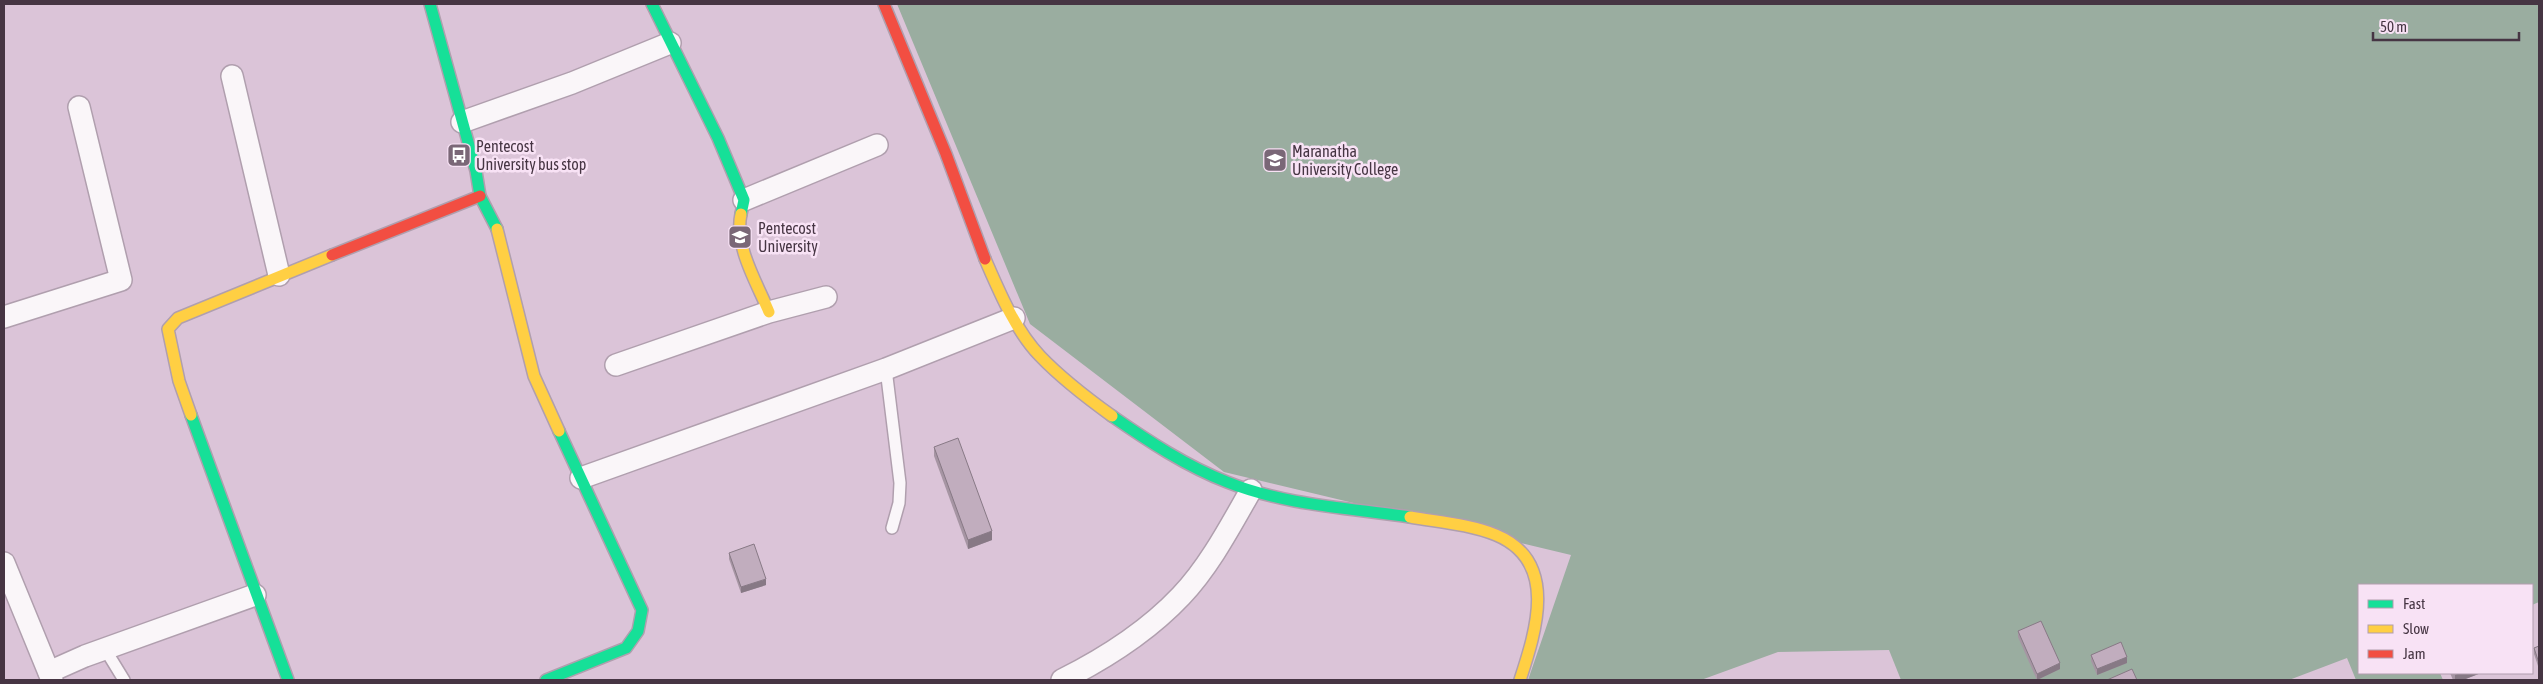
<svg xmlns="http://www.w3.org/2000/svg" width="2543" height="684" font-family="'Asap Condensed',sans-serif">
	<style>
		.forest { fill: #9aada0 }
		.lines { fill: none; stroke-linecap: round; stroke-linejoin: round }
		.lane-casing { stroke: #b09fae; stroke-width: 14 }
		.street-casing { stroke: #b09fae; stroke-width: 24 }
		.fast-casing { stroke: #b09fae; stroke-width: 14 }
		.slow-casing { stroke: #b09fae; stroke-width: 14 }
		.jam-casing { stroke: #b09fae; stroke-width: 14 }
		.lane { stroke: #faf6f9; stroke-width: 11 }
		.street { stroke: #faf6f9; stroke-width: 21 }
		.fast { stroke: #16e098; stroke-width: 11 }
		.slow { stroke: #ffcf43; stroke-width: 11 }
		.jam { stroke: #f24e42; stroke-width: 11 }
		.wall { fill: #a695a3 }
		.shaded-wall { fill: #877985 }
		.building { fill: #c1adbe; stroke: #877985 }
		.labels { text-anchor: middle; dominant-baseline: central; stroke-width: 5; stroke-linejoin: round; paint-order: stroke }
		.poi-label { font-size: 16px; fill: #463543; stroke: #f8e2f5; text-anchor: start }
	</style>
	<rect width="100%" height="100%" fill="#dbc4d8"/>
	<path class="forest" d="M 897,4 L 2539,4 L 2539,602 L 2532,605 L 2532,585 L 2359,585 L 2359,673 L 2440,673 L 2443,680 L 2356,680 L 2347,658 L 2289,680 L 1901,680 L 1889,650 L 1778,652 L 1701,680 L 1528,680 L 1571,555 L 1224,472 L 1030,324 Z"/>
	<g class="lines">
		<g class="lane-casing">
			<g id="lane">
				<path d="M 886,369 L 900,483 L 899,503 L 892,528"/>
				<path d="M 105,649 L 124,680"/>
			</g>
		</g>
		<g class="street-casing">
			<g id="street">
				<path d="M 232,76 L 279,275"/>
				<path d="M 462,122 L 572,83 L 670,43"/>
				<path d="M 744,200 L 877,145"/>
				<path d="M 4,317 L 121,280 L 79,107"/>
				<path d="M 616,365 L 769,312 L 826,297"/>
				<path d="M 581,478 L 886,369 L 1014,318"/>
				<path d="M 4,563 L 52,680"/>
				<path d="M 49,672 L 85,656 L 255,595"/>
				<path d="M 1062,680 C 1106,658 1147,632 1181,596 C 1209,567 1231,525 1251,490"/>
			</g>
		</g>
		<g class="fast-casing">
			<g id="fast">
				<path d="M 430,4 L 476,171 L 480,196 L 497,229"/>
				<path d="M 652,4 L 718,138 L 744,200 L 741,214"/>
				<path d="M 191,415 L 288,680"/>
				<path d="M 1112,416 C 1148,441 1186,466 1227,482 C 1284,505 1349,508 1410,517"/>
				<path d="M 546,680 L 626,648 L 638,631 L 642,610 L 559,431"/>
			</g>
		</g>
		<g class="slow-casing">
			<g id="slow">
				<path d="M 741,214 C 734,246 757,283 769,312"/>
				<path d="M 497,229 L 534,376 L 559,431"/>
				<path d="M 985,259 C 999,291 1015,330 1040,356 C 1062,379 1087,398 1112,416"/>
				<path d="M 191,415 L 179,381 L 168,329 L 178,318 L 332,255"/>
				<path d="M 1410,517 C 1438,522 1469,524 1496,535 C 1559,561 1536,631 1520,680"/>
			</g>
		</g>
		<g class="jam-casing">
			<g id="jam">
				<path d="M 884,4 L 946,154 L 985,259"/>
				<path d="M 332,255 L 480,196"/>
			</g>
		</g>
		<use href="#lane" class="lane"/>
		<use href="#street" class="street"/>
		<use href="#fast" class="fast"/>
		<use href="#slow" class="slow"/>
		<use href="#jam" class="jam"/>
	</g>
	<g class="wall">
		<path d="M 934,447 L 992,540 L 968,549 L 934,456 Z"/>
		<path d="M 729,553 L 766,585 L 741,593 L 729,559 Z"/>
		<path d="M 2018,631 L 2060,669 L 2037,680 L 2018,637 Z"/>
		<path d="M 2539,646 L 2539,669 L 2534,654 L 2534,648 Z"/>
		<path d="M 2091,655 L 2127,663 L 2097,675 L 2091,661 Z"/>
		<path d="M 2450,673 L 2481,673 L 2463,680 L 2453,680 Z"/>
	</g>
	<g class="shaded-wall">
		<path d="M 992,531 L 992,540 L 968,549 L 968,540 Z"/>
		<path d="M 766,579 L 766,585 L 741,593 L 741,587 Z"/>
		<path d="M 2533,642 L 2533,651 L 2532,652 L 2532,643 Z"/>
		<path d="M 2127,657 L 2127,663 L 2097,675 L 2097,669 Z"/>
		<path d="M 2060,663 L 2060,669 L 2037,680 L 2037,674 Z"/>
		<path d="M 2460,673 L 2481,673 L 2463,680 L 2455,680 L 2455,675 Z"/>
	</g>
	<g class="building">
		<path d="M 958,438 L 992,531 L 968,540 L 934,447 Z"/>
		<path d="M 754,544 L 766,579 L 741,587 L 729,553 Z"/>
		<path d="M 2041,621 L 2060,663 L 2037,674 L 2018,631 Z"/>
		<path d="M 2121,642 L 2127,657 L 2097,669 L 2091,655 Z"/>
		<path d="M 2539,646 L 2539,663 L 2534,648 Z"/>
		<path d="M 2132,669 L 2137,680 L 2107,680 Z"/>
	</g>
	<defs>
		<g id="bus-square" transform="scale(1.25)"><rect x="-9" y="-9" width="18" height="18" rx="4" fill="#7a6777" stroke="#f8e2f5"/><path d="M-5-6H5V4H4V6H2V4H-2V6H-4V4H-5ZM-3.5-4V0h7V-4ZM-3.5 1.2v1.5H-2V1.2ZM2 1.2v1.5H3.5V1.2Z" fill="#fff"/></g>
		<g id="university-square" transform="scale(1.25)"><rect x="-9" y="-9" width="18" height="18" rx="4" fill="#7a6777" stroke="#f8e2f5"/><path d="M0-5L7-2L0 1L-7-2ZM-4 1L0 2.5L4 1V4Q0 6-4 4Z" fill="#fff"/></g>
	</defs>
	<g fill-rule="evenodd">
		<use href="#bus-square" x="459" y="155"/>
		<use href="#university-square" x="1275" y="160"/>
		<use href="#university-square" x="740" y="237"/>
	</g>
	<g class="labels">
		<g class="poi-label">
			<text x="476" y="146">Pentecost<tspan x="476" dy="18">University bus stop</tspan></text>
			<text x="1292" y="151">Maranatha<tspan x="1292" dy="18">University College</tspan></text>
			<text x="758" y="228">Pentecost<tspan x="758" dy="18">University</tspan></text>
		</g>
	</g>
	<rect width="2543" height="684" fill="none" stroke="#463543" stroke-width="10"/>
	<rect x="2358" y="584" width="175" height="90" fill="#f8e2f5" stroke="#b19dae"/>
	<rect x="2368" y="600" width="25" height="8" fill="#16e098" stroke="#b19dae"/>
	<text x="2403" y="609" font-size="15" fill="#463543">Fast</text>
	<rect x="2368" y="625" width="25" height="8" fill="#ffcf43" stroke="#b19dae"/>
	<text x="2403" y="634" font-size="15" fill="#463543">Slow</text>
	<rect x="2368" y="650" width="25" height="8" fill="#f24e42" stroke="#b19dae"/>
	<text x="2403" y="659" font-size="15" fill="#463543">Jam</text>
	<path d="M2373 32v8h146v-8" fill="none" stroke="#463543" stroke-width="2.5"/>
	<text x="2380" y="32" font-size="15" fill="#463543" stroke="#f8e2f5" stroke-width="4" paint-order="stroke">50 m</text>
</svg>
